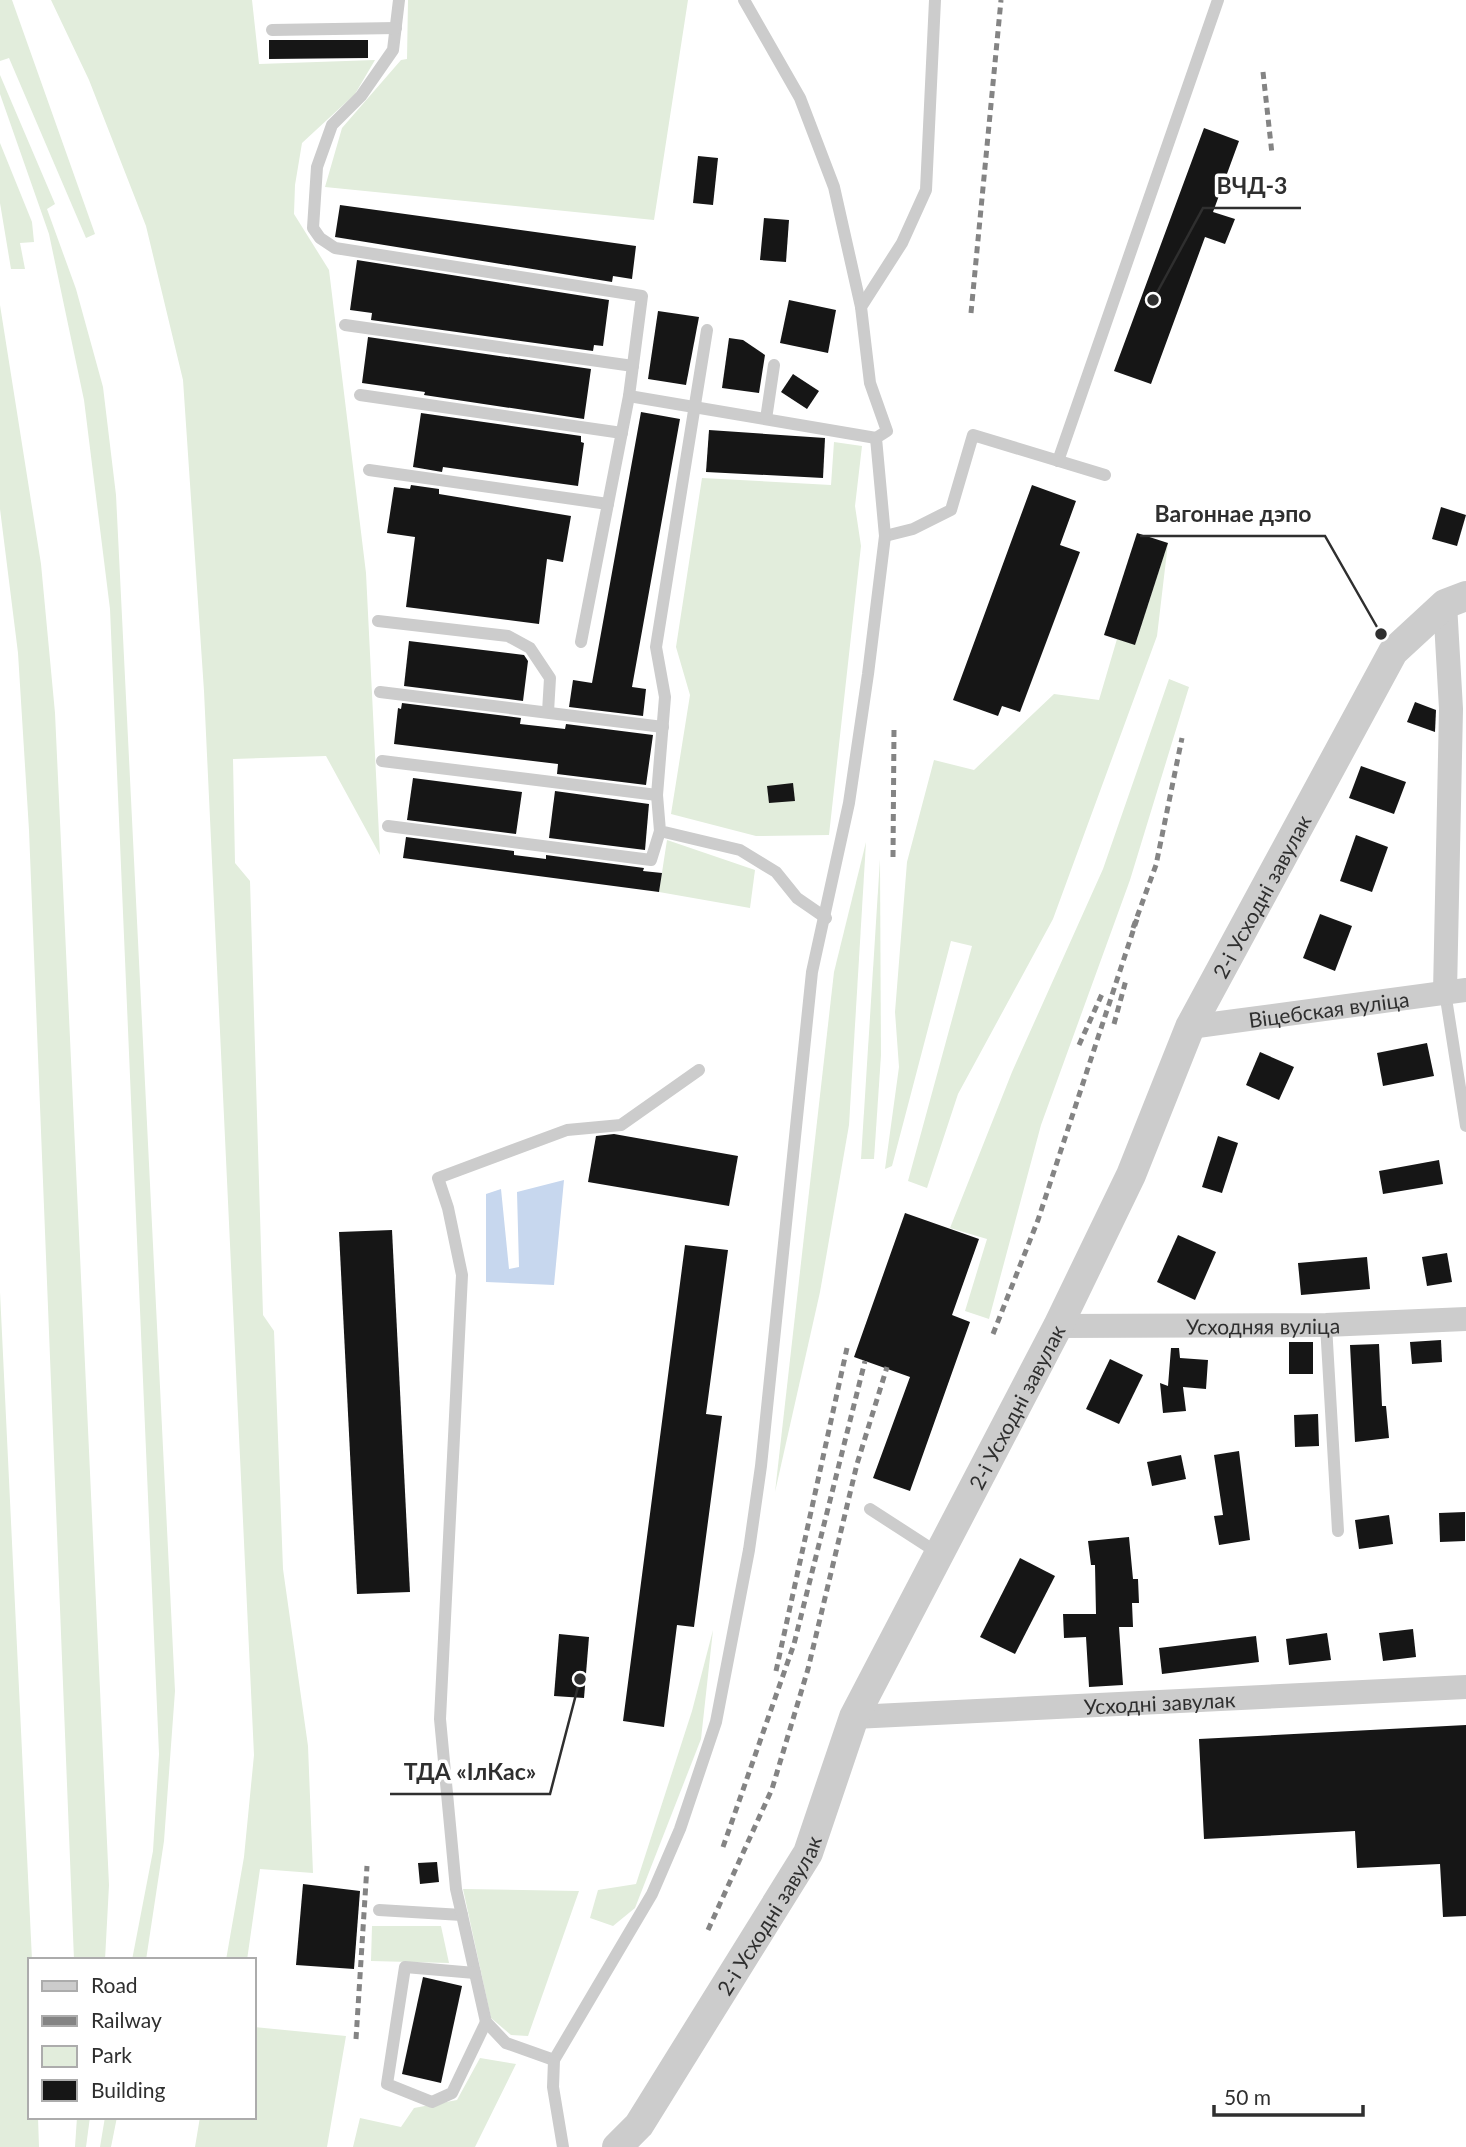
<svg xmlns="http://www.w3.org/2000/svg" width="1466" height="2147" font-family="Lato,sans-serif">
	<style>
		.green { fill: #e2eddc }
		.water { fill: #c7d7ee }
		.building { fill: #161616 }
		.lines { fill: none; stroke-linecap: round; stroke-linejoin: round }
		.service { stroke: #ccc; stroke-width: 12 }
		.minor { stroke: #ccc; stroke-width: 24 }
		.tertiary { stroke: #ccc; stroke-width: 30 }
		.rail { stroke: #848484; stroke-width: 5; stroke-dasharray: 7 5; stroke-linecap: butt }
		.labels { text-anchor: middle; dominant-baseline: central; stroke-width: 7; stroke-linejoin: round; paint-order: stroke }
		.street-label { font-size: 21px; fill: #2f2f2f; stroke: #fff }
		.leader { fill: none; stroke: #2f2f2f; stroke-width: 2.5 }
		.callout-dot { fill: #2f2f2f; stroke: #fff; stroke-width: 2.5 }
		.callout-label { font-size: 23px; text-anchor: middle; font-weight: bold; fill: #2f2f2f; stroke: #fff; stroke-width: 7; stroke-linejoin: round; paint-order: stroke }
	</style>
	<rect width="100%" height="100%" fill="#fff"/>
	<g class="green">
		<path d="M 0,0 L 12,0 L 95,234 L 86,238 L 9,58 L 0,61 Z"/>
		<path d="M 51,0 L 252,0 L 259,64 L 375,60 L 355,94 L 302,143 L 295,185 L 294,214 L 329,270 L 366,573 L 380,855 L 326,756 L 233,759 L 235,863 L 250,881 L 263,1315 L 274,1331 L 283,1569 L 308,1746 L 313,1873 L 260,1869 L 247,1960 L 226,1960 L 244,1857 L 254,1755 L 204,691 L 183,380 L 146,226 L 89,80 Z"/>
		<path d="M 408,0 L 688,0 L 654,220 L 325,187 L 342,128 L 401,60 L 407,59 Z"/>
		<path d="M 0,75 L 55,204 L 47,209 L 76,289 L 103,387 L 116,495 L 175,1691 L 164,1841 L 146,1960 L 132,1960 L 153,1851 L 159,1754 L 110,609 L 84,400 L 49,234 L 0,94 Z"/>
		<path d="M 0,143 L 32,222 L 34,242 L 20,243 L 25,269 L 11,269 L 0,203 Z"/>
		<path d="M 0,305 L 41,564 L 55,713 L 109,1885 L 105,1960 L 74,1960 L 29,830 L 18,653 L 0,509 Z"/>
		<path d="M 834,442 L 862,446 L 855,506 L 861,546 L 829,835 L 756,836 L 671,814 L 690,695 L 676,647 L 702,478 L 831,485 Z"/>
		<path d="M 1168,543 L 1157,636 L 1053,919 L 958,1094 L 927,1188 L 908,1181 L 972,946 L 951,941 L 892,1166 L 885,1169 L 899,1067 L 895,1012 L 907,862 L 934,760 L 974,770 L 1054,694 L 1099,700 L 1117,639 L 1135,644 Z"/>
		<path d="M 1169,679 L 1189,687 L 1130,880 L 1041,1125 L 989,1319 L 965,1311 L 987,1239 L 950,1228 L 1012,1072 L 1103,869 Z"/>
		<path d="M 667,840 L 755,870 L 750,908 L 659,892 Z"/>
		<path d="M 866,842 L 849,1125 L 820,1292 L 775,1492 L 834,972 Z"/>
		<path d="M 880,859 L 881,1055 L 874,1159 L 861,1159 Z"/>
		<path d="M 0,1292 L 32,1960 L 30,1960 L 30,2117 L 38,2117 L 39,2147 L 0,2147 Z"/>
		<path d="M 713,1630 L 701,1739 L 635,1908 L 613,1926 L 590,1918 L 598,1890 L 636,1884 L 692,1711 Z"/>
		<path d="M 463,1889 L 579,1891 L 528,2036 L 511,2035 L 491,2018 Z"/>
		<path d="M 372,1926 L 441,1926 L 449,1963 L 371,1961 Z"/>
		<path d="M 254,2027 L 346,2036 L 327,2147 L 195,2147 L 200,2117 L 254,2117 Z"/>
		<path d="M 480,2058 L 516,2064 L 475,2147 L 353,2147 L 360,2118 L 401,2127 L 414,2108 L 457,2100 Z"/>
		<path d="M 77,2117 L 90,2117 L 86,2147 L 75,2147 Z"/>
		<path d="M 105,2117 L 117,2117 L 111,2147 L 100,2147 Z"/>
	</g>
	<path class="water" d="M 564,1180 L 554,1285 L 486,1282 L 486,1194 L 501,1189 L 509,1269 L 519,1267 L 517,1192 Z"/>
	<g class="building">
		<path d="M 269,40 L 368,40 L 368,58 L 269,59 Z"/>
		<path d="M 1204,128 L 1239,141 L 1213,212 L 1235,219 L 1225,244 L 1205,237 L 1151,384 L 1114,371 Z"/>
		<path d="M 698,156 L 718,158 L 713,205 L 693,203 Z"/>
		<path d="M 340,205 L 636,246 L 632,279 L 613,276 L 612,282 L 335,237 Z"/>
		<path d="M 764,218 L 789,220 L 786,262 L 760,260 Z"/>
		<path d="M 357,260 L 609,300 L 603,346 L 594,345 L 593,351 L 371,320 L 372,313 L 350,310 Z"/>
		<path d="M 789,300 L 836,310 L 828,353 L 780,343 Z"/>
		<path d="M 658,311 L 699,317 L 686,385 L 648,379 Z"/>
		<path d="M 368,337 L 591,369 L 584,419 L 424,395 L 425,392 L 362,383 Z"/>
		<path d="M 729,338 L 743,340 L 765,355 L 759,393 L 722,388 Z"/>
		<path d="M 793,374 L 819,391 L 807,409 L 781,392 Z"/>
		<path d="M 641,412 L 680,419 L 632,687 L 646,689 L 643,716 L 569,707 L 573,680 L 592,683 Z"/>
		<path d="M 421,413 L 581,436 L 581,442 L 584,443 L 578,486 L 443,467 L 442,472 L 413,467 Z"/>
		<path d="M 709,430 L 825,438 L 823,478 L 706,472 Z"/>
		<path d="M 411,485 L 439,489 L 439,494 L 571,516 L 563,562 L 547,559 L 539,624 L 406,607 L 415,537 L 387,533 L 394,487 L 410,489 Z"/>
		<path d="M 1032,485 L 1076,501 L 1060,545 L 1080,552 L 1020,712 L 1002,706 L 998,716 L 953,700 Z"/>
		<path d="M 1441,507 L 1466,515 L 1457,546 L 1432,539 Z"/>
		<path d="M 1137,533 L 1168,543 L 1135,645 L 1104,635 Z"/>
		<path d="M 409,641 L 524,655 L 528,661 L 523,701 L 404,686 Z"/>
		<path d="M 1415,702 L 1436,710 L 1435,732 L 1407,722 Z"/>
		<path d="M 402,703 L 521,718 L 520,724 L 565,729 L 566,724 L 653,735 L 646,785 L 557,774 L 558,764 L 394,744 L 398,708 L 401,709 Z"/>
		<path d="M 1361,766 L 1406,782 L 1394,814 L 1349,798 Z"/>
		<path d="M 413,778 L 522,792 L 516,834 L 407,820 Z"/>
		<path d="M 793,783 L 795,801 L 769,803 L 767,786 Z"/>
		<path d="M 555,791 L 649,804 L 645,850 L 549,838 Z"/>
		<path d="M 1356,835 L 1388,847 L 1372,892 L 1340,881 Z"/>
		<path d="M 406,837 L 514,851 L 514,855 L 546,859 L 546,855 L 644,868 L 643,871 L 662,873 L 659,892 L 403,858 Z"/>
		<path d="M 1320,914 L 1352,926 L 1335,971 L 1303,958 Z"/>
		<path d="M 1427,1043 L 1434,1076 L 1383,1086 L 1377,1053 Z"/>
		<path d="M 1260,1052 L 1294,1067 L 1279,1100 L 1246,1085 Z"/>
		<path d="M 614,1134 L 738,1156 L 729,1206 L 588,1182 L 596,1136 Z"/>
		<path d="M 1218,1136 L 1238,1143 L 1222,1193 L 1202,1187 Z"/>
		<path d="M 1439,1160 L 1443,1184 L 1383,1194 L 1379,1171 Z"/>
		<path d="M 905,1213 L 979,1239 L 952,1315 L 970,1322 L 910,1491 L 873,1478 L 910,1377 L 854,1357 Z"/>
		<path d="M 392,1230 L 410,1592 L 357,1594 L 339,1232 Z"/>
		<path d="M 1178,1235 L 1216,1252 L 1195,1300 L 1157,1282 Z"/>
		<path d="M 685,1245 L 728,1250 L 706,1414 L 722,1416 L 694,1627 L 677,1625 L 664,1727 L 623,1721 Z"/>
		<path d="M 1447,1253 L 1452,1282 L 1427,1286 L 1422,1257 Z"/>
		<path d="M 1367,1257 L 1370,1289 L 1301,1295 L 1298,1263 Z"/>
		<path d="M 1441,1340 L 1442,1362 L 1412,1364 L 1410,1342 Z"/>
		<rect x="1289" y="1342" width="24" height="32"/>
		<path d="M 1379,1344 L 1382,1406 L 1386,1406 L 1389,1438 L 1355,1442 L 1350,1345 Z"/>
		<path d="M 1171,1348 L 1179,1348 L 1180,1358 L 1208,1360 L 1206,1389 L 1183,1387 L 1186,1411 L 1163,1413 L 1160,1383 L 1168,1386 Z"/>
		<path d="M 1110,1359 L 1143,1375 L 1119,1424 L 1086,1409 Z"/>
		<path d="M 1318,1414 L 1319,1446 L 1295,1447 L 1294,1415 Z"/>
		<path d="M 1239,1451 L 1250,1540 L 1219,1545 L 1214,1516 L 1223,1515 L 1214,1455 Z"/>
		<path d="M 1181,1455 L 1186,1479 L 1152,1486 L 1147,1462 Z"/>
		<path d="M 1465,1512 L 1465,1541 L 1440,1542 L 1439,1513 Z"/>
		<path d="M 1389,1515 L 1393,1544 L 1359,1549 L 1355,1520 Z"/>
		<path d="M 1129,1537 L 1133,1579 L 1138,1579 L 1139,1603 L 1132,1603 L 1133,1627 L 1119,1627 L 1123,1685 L 1089,1687 L 1086,1637 L 1064,1638 L 1063,1614 L 1096,1614 L 1095,1565 L 1091,1565 L 1088,1541 Z"/>
		<path d="M 1020,1558 L 1055,1576 L 1015,1654 L 980,1637 Z"/>
		<path d="M 1413,1629 L 1416,1657 L 1383,1661 L 1379,1633 Z"/>
		<path d="M 1327,1633 L 1331,1660 L 1289,1665 L 1286,1639 Z"/>
		<path d="M 559,1634 L 589,1637 L 584,1698 L 554,1696 Z"/>
		<path d="M 1256,1636 L 1259,1662 L 1162,1674 L 1159,1648 Z"/>
		<path d="M 1466,1725 L 1466,1916 L 1443,1917 L 1440,1864 L 1357,1868 L 1355,1831 L 1204,1839 L 1199,1739 Z"/>
		<path d="M 437,1862 L 439,1882 L 420,1884 L 418,1863 Z"/>
		<path d="M 303,1884 L 360,1891 L 354,1969 L 296,1965 Z"/>
		<path d="M 423,1977 L 462,1986 L 441,2083 L 402,2074 Z"/>
	</g>
	<g class="lines">
		<g class="service">
			<path d="M 399,0 L 393,50 L 361,96 L 332,125 L 317,167 L 313,228 L 320,238 L 335,248 L 642,296 L 629,396 L 876,438"/>
			<path d="M 744,0 L 800,98 L 834,187 L 861,307"/>
			<path d="M 272,30 L 396,28"/>
			<path d="M 345,325 L 633,366"/>
			<path d="M 707,330 L 656,647 L 665,697 L 657,795 L 660,831 L 740,850 L 776,872 L 797,898 L 826,918"/>
			<path d="M 360,395 L 622,433"/>
			<path d="M 766,419 L 774,365"/>
			<path d="M 1058,461 L 1218,0"/>
			<path d="M 369,470 L 608,504"/>
			<path d="M 885,536 L 913,529 L 951,510 L 973,435 L 1105,475"/>
			<path d="M 378,621 L 508,636 L 530,648 L 550,678 L 548,712"/>
			<path d="M 581,642 L 629,396"/>
			<path d="M 380,692 L 663,727"/>
			<path d="M 382,761 L 657,795"/>
			<path d="M 388,826 L 651,860 L 660,831"/>
			<path d="M 1445,992 L 1466,1126"/>
			<path d="M 1326,1325 L 1338,1531"/>
			<path d="M 870,1509 L 938,1553"/>
			<path d="M 379,1910 L 462,1915 L 486,2022 L 506,2043 L 554,2060"/>
			<path d="M 462,1915 L 456,1889 L 440,1719 L 462,1275 L 448,1208 L 438,1178 L 567,1130 L 621,1125 L 699,1070"/>
			<path d="M 475,1973 L 405,1967 L 387,2084 L 432,2102 L 452,2093 L 486,2022"/>
			<path d="M 563,2147 L 553,2087 L 554,2060 L 652,1894 L 680,1829 L 716,1722 L 749,1550 L 761,1466 L 812,972 L 849,803 L 868,674 L 885,536 L 876,438 L 887,431 L 870,383 L 861,307 L 902,243 L 926,190 L 935,0"/>
		</g>
		<g class="minor">
			<path d="M 1445,604 L 1451,709 L 1445,992"/>
			<path id="s1" d="M 1190,1027 L 1466,990"/>
			<path id="s2" d="M 1058,1326 L 1326,1325 L 1466,1319"/>
			<path id="s3" d="M 854,1717 L 1466,1687"/>
		</g>
		<path class="tertiary" id="s4" d="M 617,2147 L 639,2125 L 808,1853 L 854,1717 L 1058,1326 L 1131,1175 L 1190,1027 L 1393,652 L 1445,604 L 1466,596"/>
		<g class="rail">
			<path d="M 1263,72 L 1272,154"/>
			<path d="M 971,313 L 1001,0"/>
			<path d="M 893,857 L 894,730"/>
			<path d="M 1133,928 L 1156,865 L 1182,738"/>
			<path d="M 1114,1024 L 1126,980"/>
			<path d="M 1079,1045 L 1102,994"/>
			<path d="M 993,1334 L 1038,1220 L 1137,919"/>
			<path d="M 776,1671 L 847,1348"/>
			<path d="M 723,1847 L 794,1644 L 865,1361"/>
			<path d="M 708,1930 L 772,1789 L 808,1669 L 857,1464 L 887,1367"/>
			<path d="M 356,2039 L 367,1866"/>
		</g>
	</g>
	<g class="labels">
		<g class="street-label">
			<text stroke="none"><textPath href="#s4" startOffset="1412">2-і Усходні завулак</textPath></text>
			<text stroke="none"><textPath href="#s1" startOffset="140">Віцебская вуліца</textPath></text>
			<text stroke="none"><textPath href="#s2" startOffset="205">Усходняя вуліца</textPath></text>
			<text stroke="none"><textPath href="#s4" startOffset="845">2-і Усходні завулак</textPath></text>
			<text stroke="none"><textPath href="#s3" startOffset="306">Усходні завулак</textPath></text>
			<text stroke="none"><textPath href="#s4" startOffset="278">2-і Усходні завулак</textPath></text>
		</g>
	</g>
	<path class="leader" d="M1153 300L1203 208H1301M1381 634L1325 536H1140M580 1679L550 1794H390"/>
	<g class="callout-dot">
		<circle cx="1153" cy="300" r="7"/>
		<circle cx="1381" cy="634" r="7"/>
		<circle cx="580" cy="1679" r="7"/>
	</g>
	<g class="callout-label">
		<text x="1252" y="194">ВЧД-3</text>
		<text x="1233" y="522">Вагоннае дэпо</text>
		<text x="470" y="1780">ТДА «ІлКас»</text>
	</g>
	<rect x="28" y="1958" width="228" height="161" fill="#ffffff" stroke="#acacac" stroke-width="2"/>
	<rect x="42" y="1981" width="35" height="10" fill="#cccccc" stroke="#acacac" stroke-width="2"/>
	<text x="91" y="1993" font-size="21" fill="#2f2f2f">Road</text>
	<rect x="42" y="2016" width="35" height="10" fill="#848484" stroke="#acacac" stroke-width="2"/>
	<text x="91" y="2028" font-size="21" fill="#2f2f2f">Railway</text>
	<rect x="42" y="2046" width="35" height="21" fill="#e2eddc" stroke="#acacac" stroke-width="2"/>
	<text x="91" y="2063" font-size="21" fill="#2f2f2f">Park</text>
	<rect x="42" y="2080" width="35" height="21" fill="#161616" stroke="#acacac" stroke-width="2"/>
	<text x="91" y="2098" font-size="21" fill="#2f2f2f">Building</text>
	<path d="M1214 2105v10h149v-10" fill="none" stroke="#2f2f2f" stroke-width="3.5"/>
	<text x="1224" y="2105" font-size="21" fill="#2f2f2f" stroke="#ffffff" stroke-width="5" paint-order="stroke">50 m</text>
</svg>
